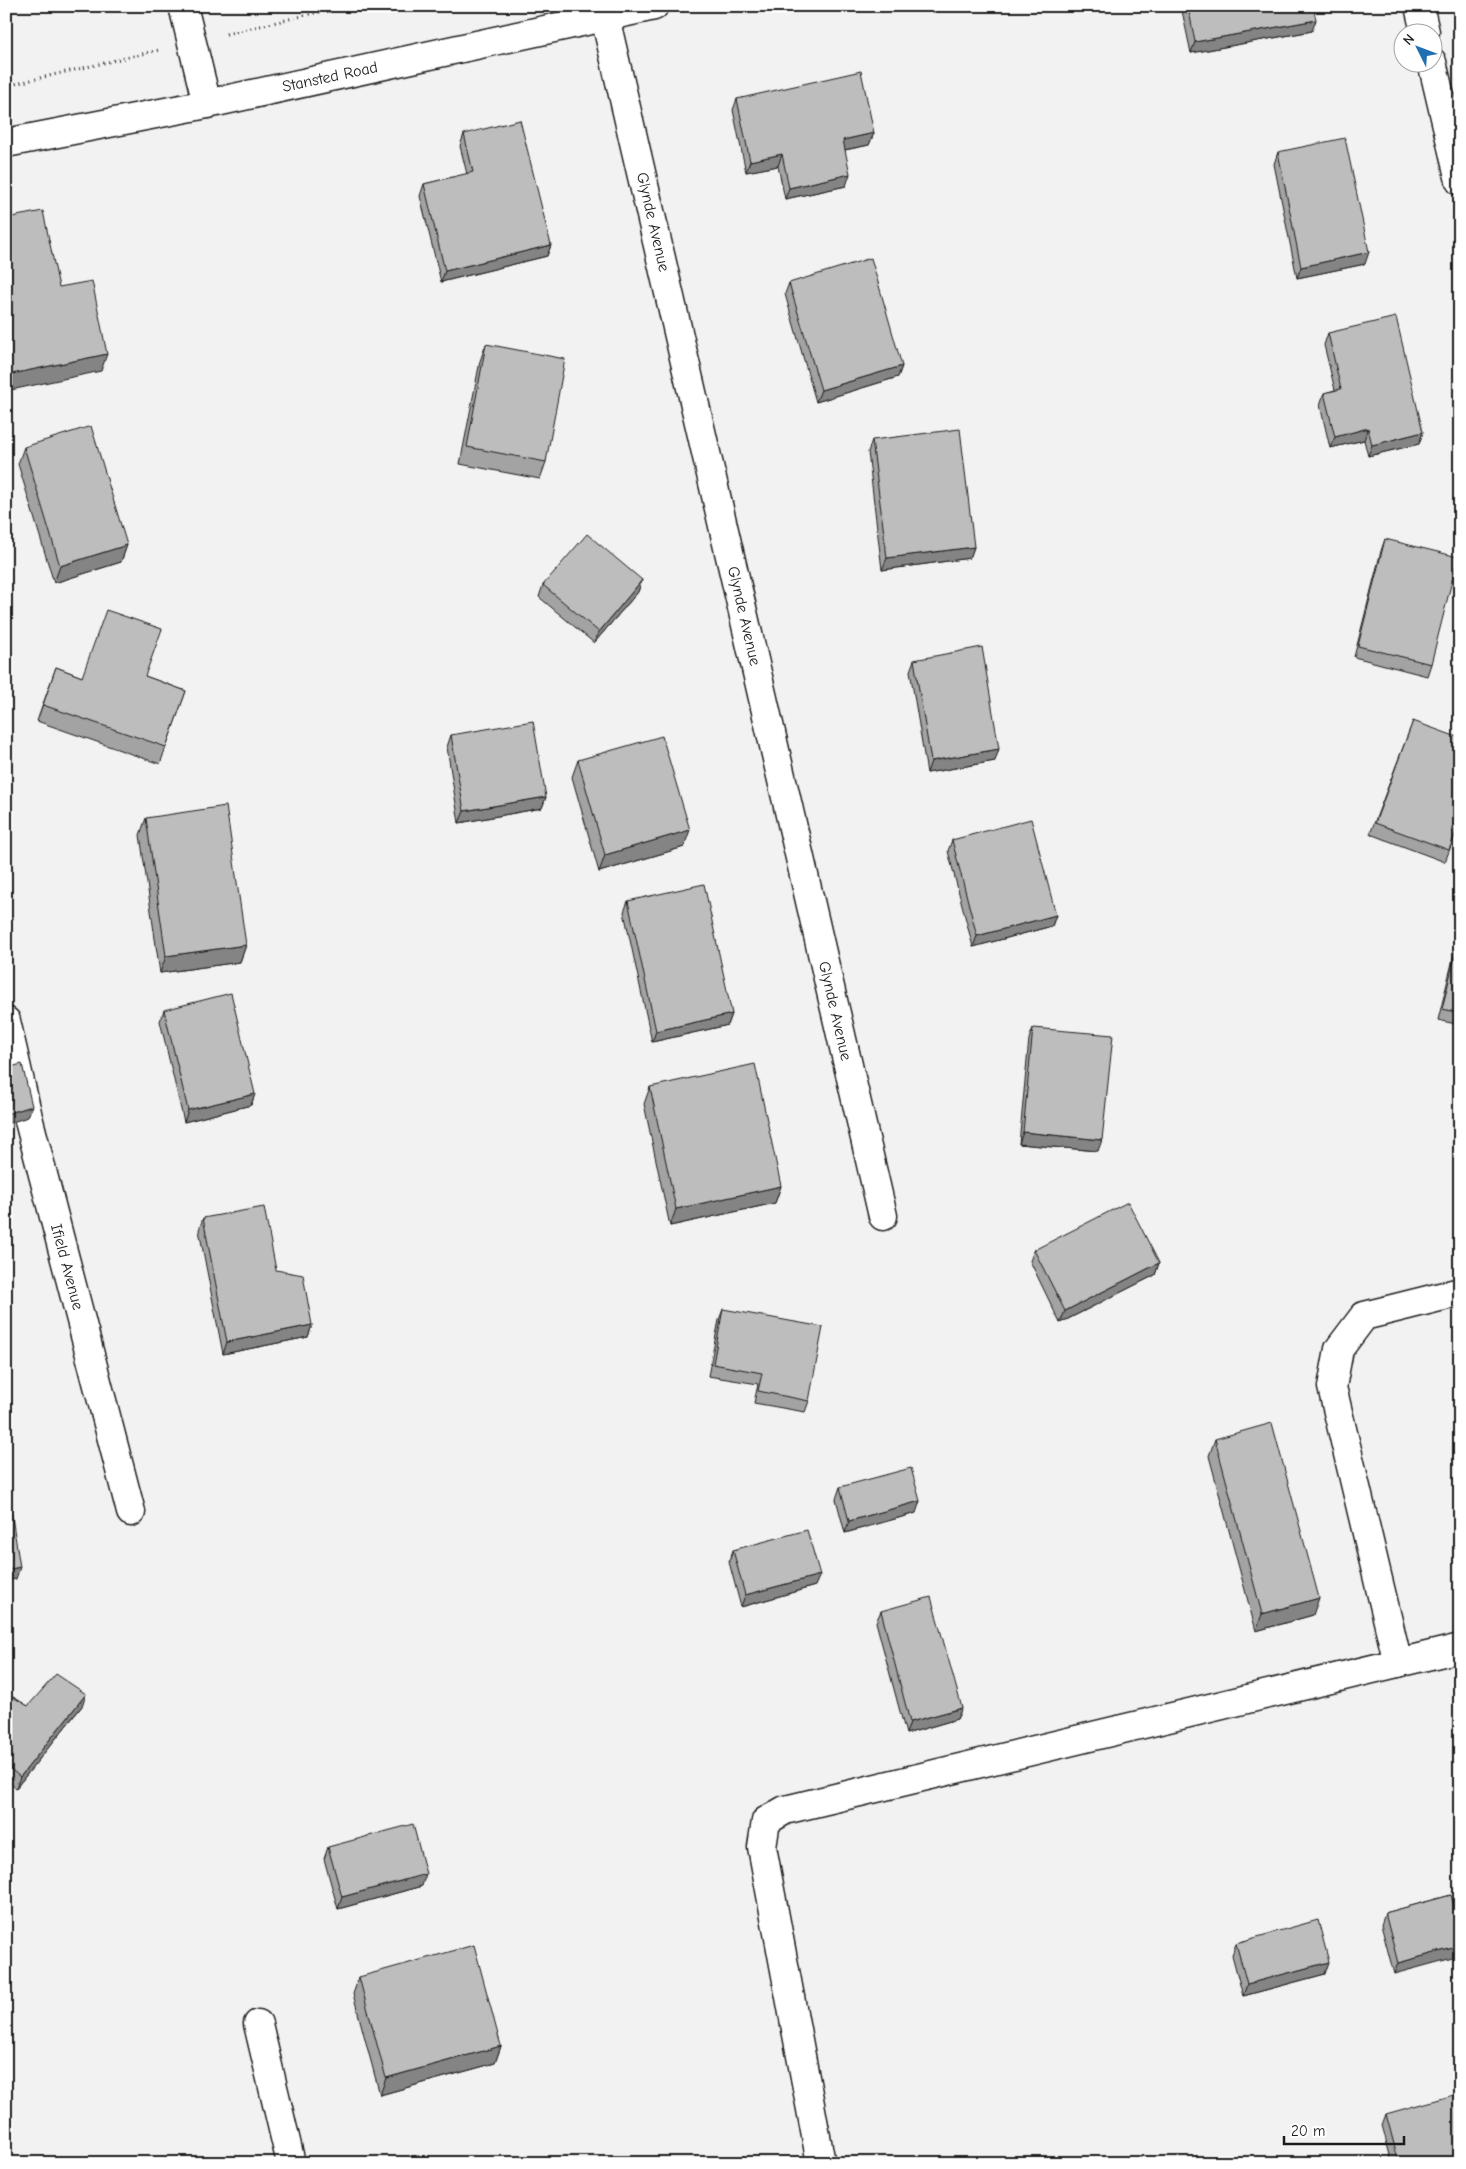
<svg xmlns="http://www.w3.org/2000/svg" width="1466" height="2169" font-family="'Comic Neue',sans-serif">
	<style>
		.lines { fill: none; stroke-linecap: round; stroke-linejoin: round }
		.minor-casing { stroke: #1c1c1c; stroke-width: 31 }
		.path { stroke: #1c1c1c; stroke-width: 3; stroke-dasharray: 1 4; stroke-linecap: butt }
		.minor { stroke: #fff; stroke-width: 28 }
		.wall { fill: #a3a3a3; stroke: #1c1c1c }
		.shaded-wall { fill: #848484; stroke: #1c1c1c }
		.building { fill: #bdbdbd; stroke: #1c1c1c }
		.labels { text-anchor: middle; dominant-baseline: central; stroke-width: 4; stroke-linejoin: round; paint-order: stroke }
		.street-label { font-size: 16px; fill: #1c1c1c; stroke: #fff }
	</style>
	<rect width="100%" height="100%" fill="#f2f2f2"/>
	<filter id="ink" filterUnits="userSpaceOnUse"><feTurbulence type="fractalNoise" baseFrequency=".02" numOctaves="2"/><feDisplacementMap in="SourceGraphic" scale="10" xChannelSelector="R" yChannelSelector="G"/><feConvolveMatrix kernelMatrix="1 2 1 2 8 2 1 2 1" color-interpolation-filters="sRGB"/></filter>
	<g filter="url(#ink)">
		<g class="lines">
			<g class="minor-casing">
				<g id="minor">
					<path d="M 183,6 L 207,104"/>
					<path d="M 1419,6 L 1425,32"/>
					<path d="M 605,17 L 883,1216"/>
					<path d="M 1432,62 L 1460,181"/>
					<path d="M 6,143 L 207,104 L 654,6"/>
					<path d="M 6,1021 L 28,1117 L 131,1512"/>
					<path d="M 1398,1663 L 1332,1387 L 1339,1349 L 1364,1316 L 1460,1292"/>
					<path d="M 258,2024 L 291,2163"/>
					<path d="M 821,2163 L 762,1847 L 766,1821 L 785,1810 L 1460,1648"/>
				</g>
			</g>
			<g class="path">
				<path d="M 226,34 L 344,6"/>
				<path d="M 6,86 L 159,50"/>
			</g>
			<use href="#minor" class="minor"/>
		</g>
		<g class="wall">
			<path d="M 1181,6 L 1313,6 L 1312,31 L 1191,53 Z"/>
			<path d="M 737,99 L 874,133 L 869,145 L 845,150 L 846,186 L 785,199 L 778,166 L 746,172 L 733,110 Z"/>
			<path d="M 464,134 L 551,245 L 547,256 L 441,282 L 420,196 L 424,184 L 467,174 L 460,146 Z"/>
			<path d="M 1278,152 L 1365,264 L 1297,278 L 1274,164 Z"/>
			<path d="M 789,283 L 902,366 L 898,377 L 816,402 L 785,294 Z"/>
			<path d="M 1328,333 L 1423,432 L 1419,444 L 1368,456 L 1364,440 L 1330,448 L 1320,405 L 1324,393 L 1335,390 L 1324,345 Z"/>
			<path d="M 486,344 L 546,462 L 540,479 L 460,464 L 480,361 Z"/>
			<path d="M 872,440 L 974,547 L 970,558 L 882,570 L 868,452 Z"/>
			<path d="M 24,447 L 127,545 L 121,562 L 54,583 L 18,464 Z"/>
			<path d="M 1385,539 L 1431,664 L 1427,676 L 1354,657 L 1381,551 Z"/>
			<path d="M 642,580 L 638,592 L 594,643 L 539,597 L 543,585 Z"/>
			<path d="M 914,660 L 995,761 L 927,773 L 910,671 Z"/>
			<path d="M 56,667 L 82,677 L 145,676 L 186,691 L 160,764 L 37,721 Z"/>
			<path d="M 1413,721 L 1460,822 L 1445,862 L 1370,834 Z"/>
			<path d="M 451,735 L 546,797 L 542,808 L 459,823 L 447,747 Z"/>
			<path d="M 578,760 L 684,847 L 599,872 L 572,777 Z"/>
			<path d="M 146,818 L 246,945 L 240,962 L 160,973 L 140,835 Z"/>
			<path d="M 952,840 L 1056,915 L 1052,926 L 973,947 L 948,851 Z"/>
			<path d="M 628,901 L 732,1014 L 728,1025 L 652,1042 L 624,912 Z"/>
			<path d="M 1460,930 L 1460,1025 L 1438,1020 Z"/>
			<path d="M 164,1010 L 255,1094 L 251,1105 L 184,1122 L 160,1021 Z"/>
			<path d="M 1033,1028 L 1098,1151 L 1019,1144 L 1029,1039 Z"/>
			<path d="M 650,1087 L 781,1186 L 775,1203 L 670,1226 L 644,1104 Z"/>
			<path d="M 203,1218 L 276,1270 L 312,1325 L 308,1337 L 223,1354 L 199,1230 Z"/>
			<path d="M 1034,1250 L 1159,1263 L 1155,1275 L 1060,1323 L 1030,1261 Z"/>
			<path d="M 723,1309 L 809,1401 L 805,1412 L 754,1403 L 758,1384 L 708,1376 L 719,1320 Z"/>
			<path d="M 1215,1439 L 1313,1615 L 1256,1631 L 1209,1456 Z"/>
			<path d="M 840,1487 L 916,1513 L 845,1533 L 836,1499 Z"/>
			<path d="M 733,1550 L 815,1586 L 741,1607 L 729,1562 Z"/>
			<path d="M 881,1611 L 962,1708 L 957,1719 L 906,1734 L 876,1622 Z"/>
			<path d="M 6,1693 L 28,1706 L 82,1706 L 16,1788 L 6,1780 Z"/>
			<path d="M 328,1847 L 422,1886 L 338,1909 L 324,1859 Z"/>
			<path d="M 1451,1895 L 1394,1974 L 1381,1925 L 1385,1913 Z"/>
			<path d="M 1236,1943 L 1325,1974 L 1243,1996 L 1232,1955 Z"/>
			<path d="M 359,1977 L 501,2046 L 495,2063 L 380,2095 L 353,1994 Z"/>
			<path d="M 1386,2114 L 1460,2163 L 1392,2163 L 1382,2125 Z"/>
		</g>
		<g class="shaded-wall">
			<path d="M 1316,20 L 1312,31 L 1191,53 L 1195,42 Z"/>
			<path d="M 874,133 L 869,145 L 839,151 L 843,140 Z"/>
			<path d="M 782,154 L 778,166 L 746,172 L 750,161 Z"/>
			<path d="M 850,174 L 846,186 L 785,199 L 789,188 Z"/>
			<path d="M 551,245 L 547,256 L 441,282 L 445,271 Z"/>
			<path d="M 1369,252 L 1365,264 L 1297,278 L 1301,267 Z"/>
			<path d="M 107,354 L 101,371 L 6,391 L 7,375 Z"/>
			<path d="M 902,366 L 898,377 L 816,402 L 821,390 Z"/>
			<path d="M 1368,428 L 1364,440 L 1330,448 L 1335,437 Z"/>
			<path d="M 1423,432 L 1419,444 L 1368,456 L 1372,445 Z"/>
			<path d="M 127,545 L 121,562 L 54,583 L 60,566 Z"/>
			<path d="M 974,547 L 970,558 L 882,570 L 887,558 Z"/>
			<path d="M 642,580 L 638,592 L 594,643 L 599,632 Z"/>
			<path d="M 999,749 L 995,761 L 927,773 L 931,761 Z"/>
			<path d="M 546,797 L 542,808 L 459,823 L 464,811 Z"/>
			<path d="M 690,830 L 684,847 L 599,872 L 605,855 Z"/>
			<path d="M 1056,915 L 1052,926 L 973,947 L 977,936 Z"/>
			<path d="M 246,945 L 240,962 L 160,973 L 166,956 Z"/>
			<path d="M 732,1014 L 728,1025 L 652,1042 L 656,1031 Z"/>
			<path d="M 255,1094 L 251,1105 L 184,1122 L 188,1110 Z"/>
			<path d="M 32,1106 L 28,1117 L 6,1124 L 6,1114 Z"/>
			<path d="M 1023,1132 L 1102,1140 L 1098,1151 L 1019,1144 Z"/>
			<path d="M 781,1186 L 775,1203 L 670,1226 L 676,1209 Z"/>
			<path d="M 1159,1263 L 1155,1275 L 1060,1323 L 1065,1311 Z"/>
			<path d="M 312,1325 L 308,1337 L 223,1354 L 227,1342 Z"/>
			<path d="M 920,1501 L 916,1513 L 845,1533 L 849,1521 Z"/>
			<path d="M 20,1567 L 16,1579 L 6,1581 L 6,1570 Z"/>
			<path d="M 820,1575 L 815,1586 L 741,1607 L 745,1595 Z"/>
			<path d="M 1319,1598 L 1313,1615 L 1256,1631 L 1262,1614 Z"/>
			<path d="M 86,1694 L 82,1706 L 16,1788 L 20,1777 Z"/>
			<path d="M 962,1708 L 957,1719 L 906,1734 L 910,1722 Z"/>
			<path d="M 426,1874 L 422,1886 L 338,1909 L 342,1897 Z"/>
			<path d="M 1460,1946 L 1460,1956 L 1394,1974 L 1398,1963 Z"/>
			<path d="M 1329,1962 L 1325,1974 L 1243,1996 L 1247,1984 Z"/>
			<path d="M 501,2046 L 495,2063 L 380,2095 L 386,2078 Z"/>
		</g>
		<g class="building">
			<path d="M 1188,6 L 1313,6 L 1316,20 L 1195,42 Z"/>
			<path d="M 861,71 L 874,133 L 843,140 L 850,174 L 789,188 L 782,154 L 750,161 L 737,99 Z"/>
			<path d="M 520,120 L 551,245 L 445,271 L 424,184 L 473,172 L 464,134 Z"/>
			<path d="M 1345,138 L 1369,252 L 1301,267 L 1278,152 Z"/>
			<path d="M 43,211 L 59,287 L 92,281 L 107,354 L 7,375 L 6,218 Z"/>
			<path d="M 871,258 L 902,366 L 821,390 L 789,283 Z"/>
			<path d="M 1396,317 L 1423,432 L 1372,445 L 1368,428 L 1335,437 L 1324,393 L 1341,389 L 1328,333 Z"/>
			<path d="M 486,344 L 565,359 L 546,462 L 467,447 Z"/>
			<path d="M 91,426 L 127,545 L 60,566 L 24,447 Z"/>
			<path d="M 960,429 L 974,547 L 887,558 L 872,440 Z"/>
			<path d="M 587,534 L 642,580 L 599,632 L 543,585 Z"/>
			<path d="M 1385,539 L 1458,557 L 1431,664 L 1358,646 Z"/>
			<path d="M 106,610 L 162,629 L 145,676 L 186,691 L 166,747 L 43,705 L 56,667 L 82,677 Z"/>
			<path d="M 982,647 L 999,749 L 931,761 L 914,660 Z"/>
			<path d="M 533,721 L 546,797 L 464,811 L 451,735 Z"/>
			<path d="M 1413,721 L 1460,738 L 1460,821 L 1449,850 L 1375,823 Z"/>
			<path d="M 662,736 L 690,830 L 605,855 L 578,760 Z"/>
			<path d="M 226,806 L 246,945 L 166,956 L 146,818 Z"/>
			<path d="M 1031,819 L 1056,915 L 977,936 L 952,840 Z"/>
			<path d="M 704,884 L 732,1014 L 656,1031 L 628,901 Z"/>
			<path d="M 1460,936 L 1460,1013 L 1442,1009 Z"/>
			<path d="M 231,993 L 255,1094 L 188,1110 L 164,1010 Z"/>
			<path d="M 1033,1028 L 1113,1035 L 1102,1140 L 1023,1132 Z"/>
			<path d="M 22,1064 L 32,1106 L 6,1114 L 6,1068 Z"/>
			<path d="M 755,1064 L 781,1186 L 676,1209 L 650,1087 Z"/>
			<path d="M 1128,1202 L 1159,1263 L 1065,1311 L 1034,1250 Z"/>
			<path d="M 264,1207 L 276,1270 L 303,1275 L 312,1325 L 227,1342 L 203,1218 Z"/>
			<path d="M 723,1309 L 823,1327 L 809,1401 L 758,1391 L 762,1373 L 713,1364 Z"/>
			<path d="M 1272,1423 L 1319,1598 L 1262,1614 L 1215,1439 Z"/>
			<path d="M 911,1468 L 920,1501 L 849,1521 L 840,1487 Z"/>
			<path d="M 6,1479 L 20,1567 L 6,1570 Z"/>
			<path d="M 807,1530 L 820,1575 L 745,1595 L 733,1550 Z"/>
			<path d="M 931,1597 L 962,1708 L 910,1722 L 881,1611 Z"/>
			<path d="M 56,1674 L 86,1694 L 20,1777 L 6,1765 L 6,1693 L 28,1706 Z"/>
			<path d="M 413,1824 L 426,1874 L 342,1897 L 328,1847 Z"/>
			<path d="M 1451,1895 L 1460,1927 L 1460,1946 L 1398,1963 L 1385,1913 Z"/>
			<path d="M 1318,1920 L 1329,1962 L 1247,1984 L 1236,1943 Z"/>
			<path d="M 474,1945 L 501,2046 L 386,2078 L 359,1977 Z"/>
			<path d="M 1460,2093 L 1460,2163 L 1399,2163 L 1386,2114 Z"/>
		</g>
	</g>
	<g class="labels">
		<g class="street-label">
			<text transform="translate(330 77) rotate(-12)">Stansted Road</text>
			<text transform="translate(653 222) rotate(77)">Glynde Avenue</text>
			<text transform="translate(744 616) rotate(77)">Glynde Avenue</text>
			<text transform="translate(835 1011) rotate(77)">Glynde Avenue</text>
			<text transform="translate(67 1267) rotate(75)">Ifield Avenue</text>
		</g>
	</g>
	<rect width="1466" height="2169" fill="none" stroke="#fff" stroke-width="25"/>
	<rect x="12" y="12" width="1441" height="2144" fill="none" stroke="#1c1c1c" stroke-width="2" filter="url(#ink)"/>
	<g transform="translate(1418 48) rotate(312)"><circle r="24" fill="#ffffff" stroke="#a4a4a4"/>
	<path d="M0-4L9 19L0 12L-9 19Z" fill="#1f6fb2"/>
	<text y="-8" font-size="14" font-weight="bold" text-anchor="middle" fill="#1c1c1c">N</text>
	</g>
	<path d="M1284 2136v8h120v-8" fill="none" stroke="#1c1c1c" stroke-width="2.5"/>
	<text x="1291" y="2136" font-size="15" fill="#1c1c1c" stroke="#ffffff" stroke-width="4" paint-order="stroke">20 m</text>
</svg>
